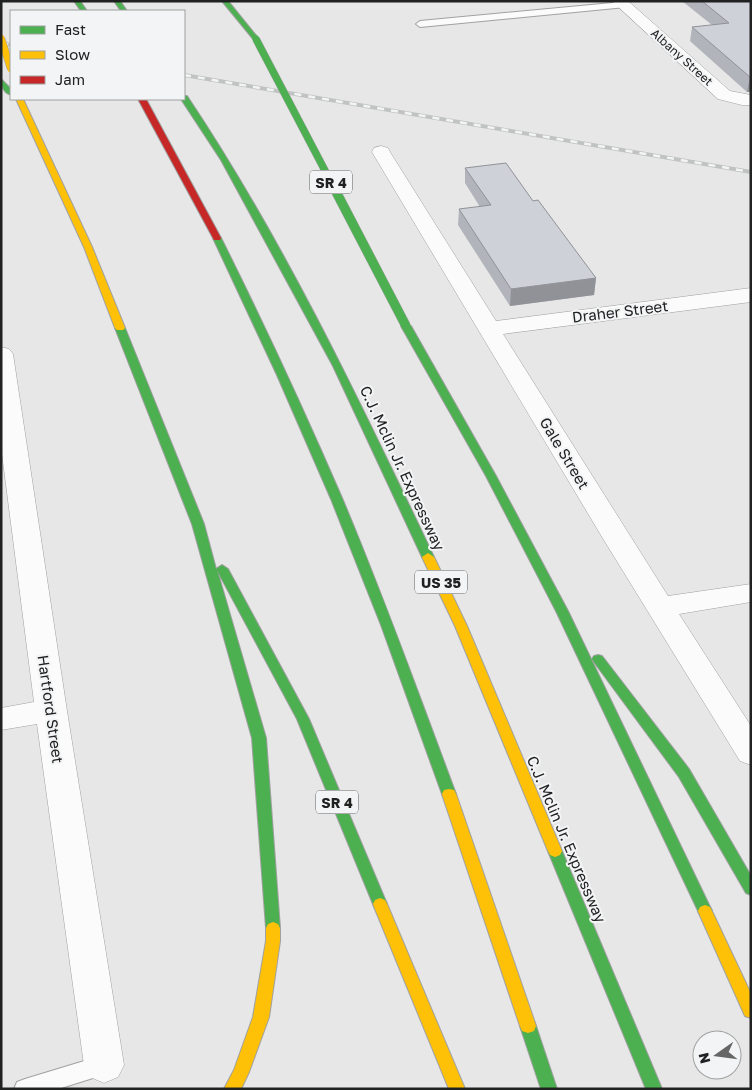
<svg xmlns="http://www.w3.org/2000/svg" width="752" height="1090" font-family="'Golos Text',sans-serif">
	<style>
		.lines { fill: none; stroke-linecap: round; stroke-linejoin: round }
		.lane-casing { stroke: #a1a1a2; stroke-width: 2 }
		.street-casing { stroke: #a1a1a2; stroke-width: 1 }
		.fast-casing { stroke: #a1a1a2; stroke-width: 2 }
		.slow-casing { stroke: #a1a1a2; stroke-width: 2 }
		.jam-casing { stroke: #a1a1a2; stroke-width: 2 }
		.lane { fill: #fbfbfb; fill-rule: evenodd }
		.street { fill: #fbfbfb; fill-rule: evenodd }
		.fast { fill: #4caf50; fill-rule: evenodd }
		.slow { fill: #ffc107; fill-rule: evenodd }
		.jam { fill: #c62828; fill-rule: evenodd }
		.rail-casing { stroke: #c1c2c2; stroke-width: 4 }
		.rail { stroke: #f3f4f5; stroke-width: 2.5; stroke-dasharray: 7; stroke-linecap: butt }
		.fast-bridge-far1-casing { stroke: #a1a1a2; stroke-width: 8; stroke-linecap: butt }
		.fast-bridge-casing { stroke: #a1a1a2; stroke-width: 10; stroke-linecap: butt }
		.slow-bridge-casing { stroke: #a1a1a2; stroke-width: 8; stroke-linecap: butt }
		.fast-bridge-far1 { stroke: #4caf50; stroke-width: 7 }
		.fast-bridge { stroke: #4caf50; stroke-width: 9 }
		.slow-bridge { stroke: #ffc107; stroke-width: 7 }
		.wall { fill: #b1b4ba }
		.shaded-wall { fill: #909297 }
		.building { fill: #ced1d8; stroke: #909297 }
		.labels { text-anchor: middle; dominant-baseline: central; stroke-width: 4; stroke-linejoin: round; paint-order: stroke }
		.far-street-label { font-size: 12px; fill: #202121; stroke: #f3f4f5 }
		.shield { fill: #f3f4f5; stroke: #5f6061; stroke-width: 1 }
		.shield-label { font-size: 14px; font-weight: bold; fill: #202121 }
		.street-label { font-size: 15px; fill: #202121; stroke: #f3f4f5 }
	</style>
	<rect width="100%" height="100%" fill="#e7e7e7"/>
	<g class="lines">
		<g class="lane-casing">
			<g id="lane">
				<path d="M 623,2 L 627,5 L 626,7 L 420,27 L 416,24 L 420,21 Z"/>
				<path d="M 104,1055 L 112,1058 L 115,1065 L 112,1072 L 58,1089 L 14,1089 L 17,1082 L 25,1079 Z"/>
			</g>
		</g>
		<g class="street-casing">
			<g id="street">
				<path d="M 612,1 L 628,1 L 730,91 L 751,95 L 751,105 L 742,105 L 718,99 Z"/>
				<path d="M 381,146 L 388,148 L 390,152 L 496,321 L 751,288 L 751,302 L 503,334 L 668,596 L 751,584 L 751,602 L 679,614 L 751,726 L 751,765 L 740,761 L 602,537 L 372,152 L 374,148 Z"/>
				<path d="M 1,347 L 9,349 L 13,354 L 67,711 L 124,1065 L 118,1077 L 104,1083 L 90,1077 L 84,1065 L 37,724 L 1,730 L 1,708 L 34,702 L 1,446 Z"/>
			</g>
		</g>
		<g class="fast-casing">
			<g id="fast">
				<path d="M 74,1 L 80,1 L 87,11 L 81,11 Z"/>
				<path d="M 114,1 L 120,1 L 127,11 L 121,11 Z"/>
				<path d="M 222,1 L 228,1 L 258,38 L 258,40 L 254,40 Z"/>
				<path d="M 1,79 L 11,89 L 11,95 C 4,93 1,86 1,79 Z"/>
				<path d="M 184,96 L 187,96 C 284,241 359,400 434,557 L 432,560 L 428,561 L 422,557 L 333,366 L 221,160 L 181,99 L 184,99 Z"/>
				<path d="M 217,235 L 221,238 C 264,324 304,410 342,498 C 383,595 419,695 456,794 L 454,798 L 449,799 L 444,798 L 442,794 L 381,625 L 331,499 L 277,375 L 213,238 Z"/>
				<path d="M 406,323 L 411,326 L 496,476 L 568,611 L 712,911 L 710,915 L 705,917 L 700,915 L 556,611 L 486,476 L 401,326 Z"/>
				<path d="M 120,325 L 125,328 L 204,524 L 216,569 L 222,565 L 228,569 L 309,719 L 387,904 L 385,908 L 380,910 L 375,908 L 373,904 L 297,719 L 217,570 L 266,738 L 280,928 L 278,932 L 273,934 L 268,932 L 266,928 L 252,738 L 192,524 L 115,328 Z"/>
				<path d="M 598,655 L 602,656 L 689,769 L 751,876 L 751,895 L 746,893 L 679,777 L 594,662 L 592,659 L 594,656 Z"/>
				<path d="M 555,845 L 560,847 L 562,851 L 662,1089 L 646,1089 L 548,851 L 550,847 Z"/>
				<path d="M 528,1019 L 534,1021 L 536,1026 L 557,1089 L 541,1089 L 520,1026 L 522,1021 Z"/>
			</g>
		</g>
		<g class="slow-casing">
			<g id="slow">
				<path d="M 16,99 L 23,99 L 92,247 L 125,328 L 123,330 L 117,330 L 115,328 L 84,247 Z"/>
				<path d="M 428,553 L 434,557 L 467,626 L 562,851 L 560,855 L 555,857 L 550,855 L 548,851 L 455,626 L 422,557 Z"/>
				<path d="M 449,789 L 454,790 L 456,794 L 536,1026 L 534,1031 L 528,1033 L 522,1031 L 520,1026 L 442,794 L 444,790 Z"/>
				<path d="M 380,898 L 385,900 L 387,904 L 465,1089 L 449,1089 L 373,904 L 375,900 Z"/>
				<path d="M 705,905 L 710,907 L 751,994 L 751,1018 L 745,1016 L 698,911 L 700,907 Z"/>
				<path d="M 273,922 L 278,924 L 280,928 L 280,941 L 269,1017 L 249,1072 L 241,1089 L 224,1089 L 234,1070 L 253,1017 L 266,941 L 266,928 L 268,924 Z"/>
			</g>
		</g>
		<g class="jam-casing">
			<path id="jam" d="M 138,99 L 146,99 L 221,238 L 220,240 L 214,240 L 213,238 Z"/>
		</g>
		<use href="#lane" class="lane"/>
		<use href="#street" class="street"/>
		<use href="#fast" class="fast"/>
		<use href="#slow" class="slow"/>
		<use href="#jam" class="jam"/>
		<g class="rail-casing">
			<g id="rail">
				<path d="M 1,43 L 11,45"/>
				<path d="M 184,75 L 751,172"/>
			</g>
		</g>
		<use href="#rail" class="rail"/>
		<g class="fast-bridge-far1-casing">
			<path id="fast-bridge-far1" d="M 256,39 L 332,184"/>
		</g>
		<g class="fast-bridge-casing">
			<path id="fast-bridge" d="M 331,182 L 406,326"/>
		</g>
		<g class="slow-bridge-casing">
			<path id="slow-bridge" d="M 1,38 L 11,69"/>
		</g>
		<use href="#fast-bridge-far1" class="fast-bridge-far1"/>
		<use href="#fast-bridge" class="fast-bridge"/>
		<use href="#slow-bridge" class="slow-bridge"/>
	</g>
	<g class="wall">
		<path d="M 682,1 L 751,1 L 751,92 L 747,92 L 690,41 L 692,27 L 712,25 Z"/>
		<path d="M 465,168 L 533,201 L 596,278 L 594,295 L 510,306 L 458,225 L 459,209 L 480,207 L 465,183 Z"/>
	</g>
	<g class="shaded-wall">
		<path d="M 750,77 L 751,77 L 751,92 L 747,92 Z"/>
		<path d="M 596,278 L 594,295 L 510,306 L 511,289 Z"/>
		<path d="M 1,1026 L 2,1051 L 1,1051 Z"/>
	</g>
	<g class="building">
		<path d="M 702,1 L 751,1 L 751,77 L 750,77 L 692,27 L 729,23 Z"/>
		<path d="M 506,163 L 533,201 L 538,200 L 596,278 L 511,289 L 459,209 L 491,205 L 465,168 Z"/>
	</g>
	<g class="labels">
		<g class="far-street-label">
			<text transform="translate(682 57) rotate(42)">Albany Street</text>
		</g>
		<g class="shield">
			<rect x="310" y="170.5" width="42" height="23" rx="4"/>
			<rect x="415" y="570.5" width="52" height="23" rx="4"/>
			<rect x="316" y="790.5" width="42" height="23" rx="4"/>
		</g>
		<g class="shield-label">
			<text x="331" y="182">SR 4</text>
			<text x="441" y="582">US 35</text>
			<text x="337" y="802">SR 4</text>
		</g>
		<g class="street-label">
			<text transform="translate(620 311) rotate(-7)">Draher Street</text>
			<text transform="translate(565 453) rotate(59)">Gale Street</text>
			<text transform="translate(403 468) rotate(65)">C.J. Mclin Jr. Expressway</text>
			<text transform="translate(51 709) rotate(82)">Hartford Street</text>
			<text transform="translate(567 839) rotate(67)">C.J. Mclin Jr. Expressway</text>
		</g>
	</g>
	<rect width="752" height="1090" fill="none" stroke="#202121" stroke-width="5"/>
	<rect x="10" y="10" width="175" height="90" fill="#f3f4f5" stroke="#9fa0a0"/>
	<rect x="20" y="26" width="25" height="8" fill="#4caf50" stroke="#9fa0a0"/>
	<text x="55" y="35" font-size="15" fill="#202121">Fast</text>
	<rect x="20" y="51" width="25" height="8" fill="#ffc107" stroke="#9fa0a0"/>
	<text x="55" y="60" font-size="15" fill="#202121">Slow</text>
	<rect x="20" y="76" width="25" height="8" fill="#c62828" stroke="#9fa0a0"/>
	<text x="55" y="85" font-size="15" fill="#202121">Jam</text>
	<g transform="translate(717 1055) rotate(256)"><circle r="24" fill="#f3f4f5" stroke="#9fa0a0"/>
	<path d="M0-4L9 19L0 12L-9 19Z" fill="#666666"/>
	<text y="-8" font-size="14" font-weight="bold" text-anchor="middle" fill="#202121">N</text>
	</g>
</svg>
